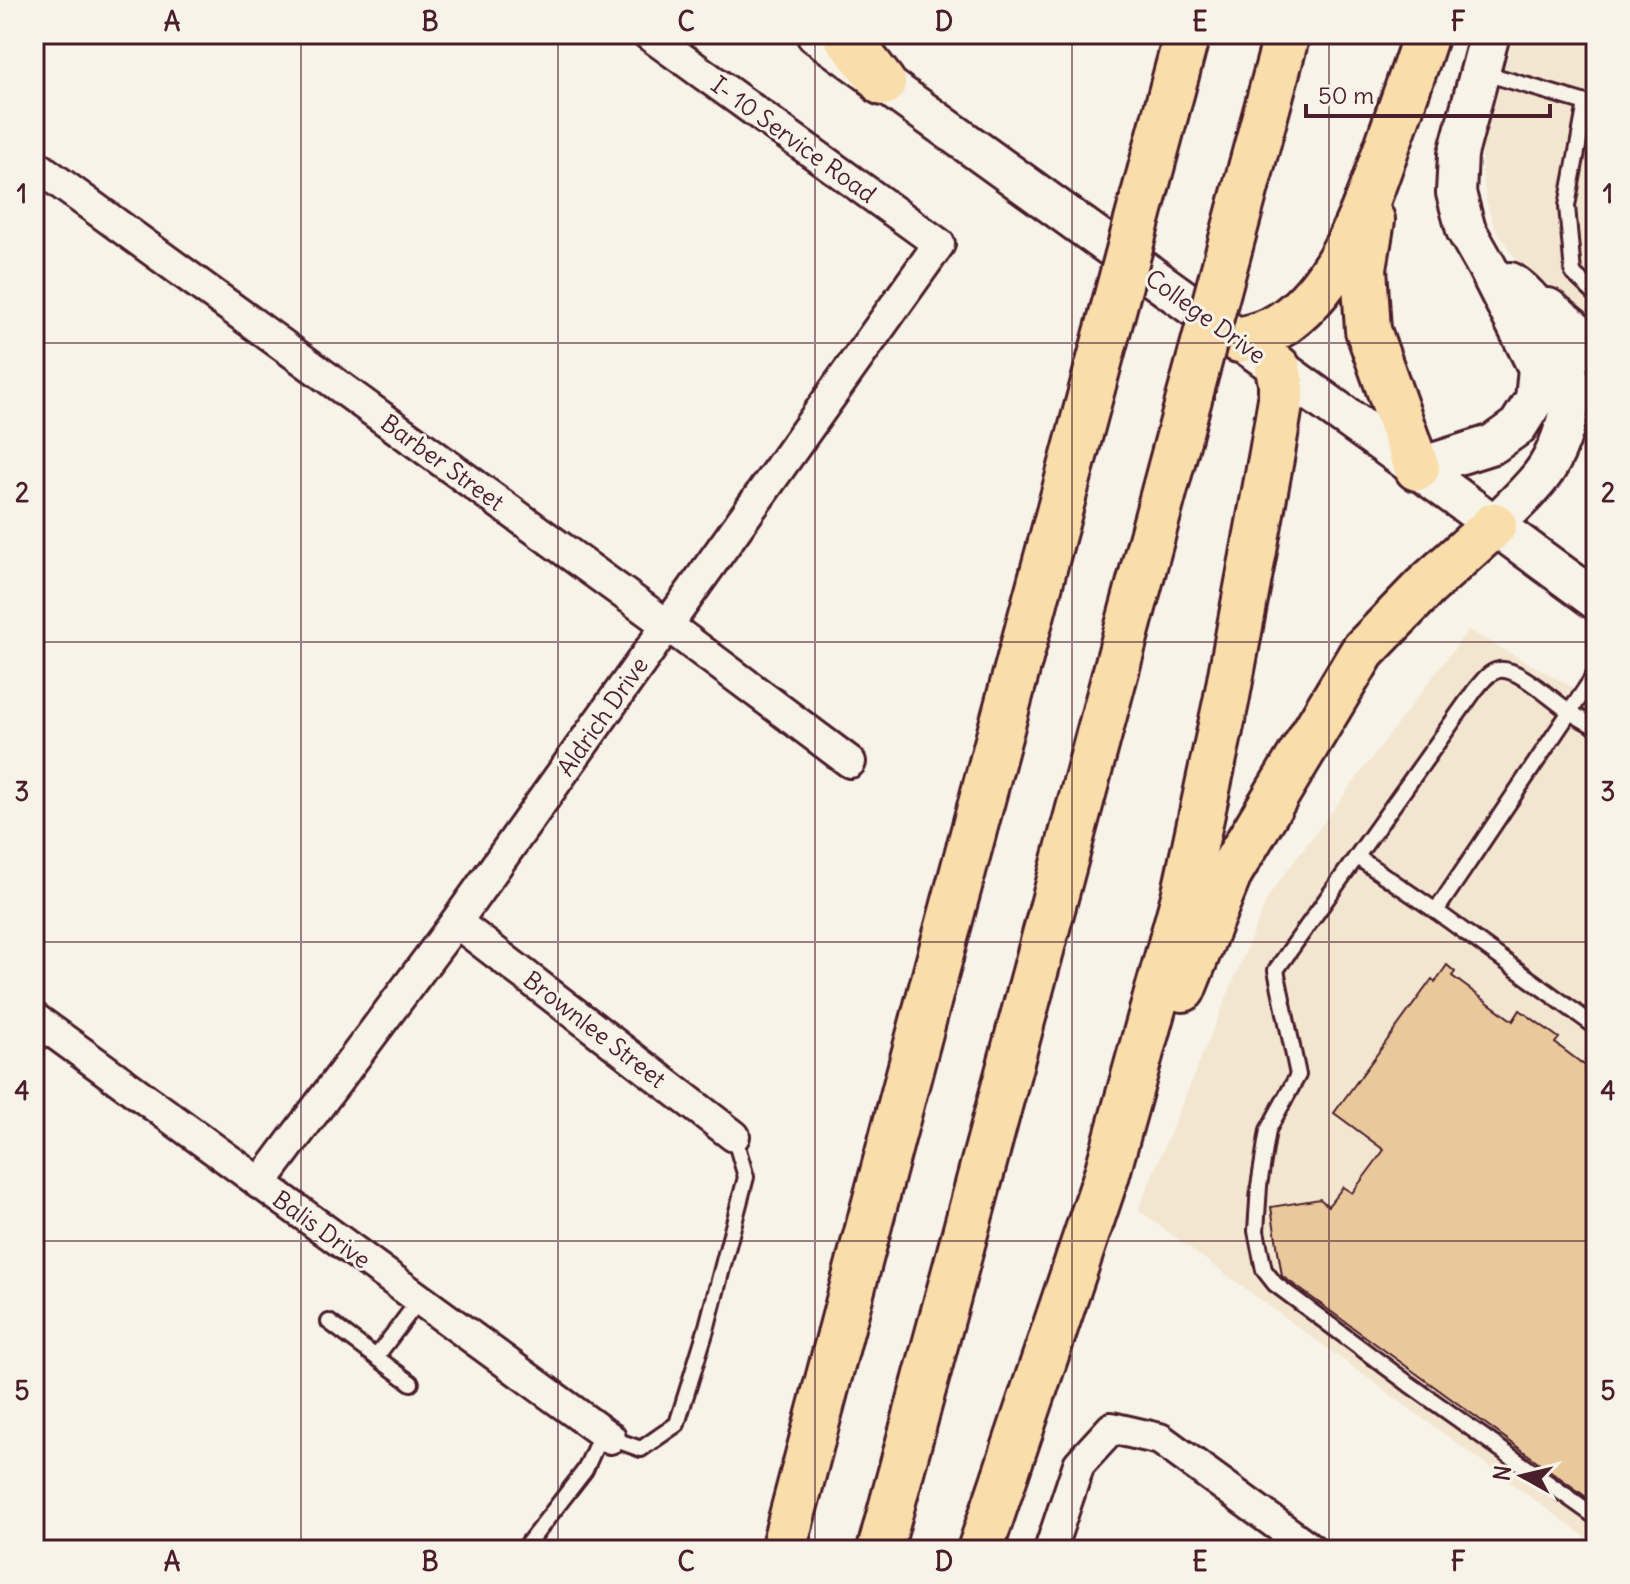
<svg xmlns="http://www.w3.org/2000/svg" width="1630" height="1584" font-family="Delius,sans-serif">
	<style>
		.built { fill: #f3e6d1 }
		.building { fill: #e9c99b; stroke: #4a1f2b; stroke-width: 2 }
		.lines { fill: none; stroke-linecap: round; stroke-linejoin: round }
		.service-casing { stroke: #4a1f2b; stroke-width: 20 }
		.minor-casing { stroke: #4a1f2b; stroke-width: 36 }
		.tertiary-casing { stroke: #4a1f2b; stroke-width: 44 }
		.motorway-casing { stroke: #4a1f2b; stroke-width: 50 }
		.service { stroke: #f7f3e8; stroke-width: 14 }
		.minor { stroke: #f7f3e8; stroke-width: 30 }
		.tertiary { stroke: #f7f3e8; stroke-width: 38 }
		.motorway { stroke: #f9deab; stroke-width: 44 }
		.motorway-bridge-casing { stroke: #4a1f2b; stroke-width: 50; stroke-linecap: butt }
		.motorway-bridge { stroke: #f9deab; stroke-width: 44 }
		.grid { fill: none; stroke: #4a1f2b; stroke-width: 2; stroke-opacity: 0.55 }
		.labels { text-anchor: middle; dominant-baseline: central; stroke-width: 6; stroke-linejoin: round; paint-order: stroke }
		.street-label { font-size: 24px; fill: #4a1f2b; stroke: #f7f3e8 }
		.neatline { fill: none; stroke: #4a1f2b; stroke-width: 3 }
		.grid-label { font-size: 26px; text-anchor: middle; font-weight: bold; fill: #4a1f2b }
	</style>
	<rect width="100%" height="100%" fill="#f7f3e8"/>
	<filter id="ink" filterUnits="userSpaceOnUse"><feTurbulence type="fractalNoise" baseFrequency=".0125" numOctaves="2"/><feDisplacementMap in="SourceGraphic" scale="16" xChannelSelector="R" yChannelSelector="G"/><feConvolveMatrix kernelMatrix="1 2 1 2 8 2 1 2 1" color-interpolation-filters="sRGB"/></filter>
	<g filter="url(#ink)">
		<g class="built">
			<path d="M 1514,34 L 1596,34 L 1596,336 L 1529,274 L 1510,251 L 1495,228 L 1487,203 L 1482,172 L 1482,145 Z"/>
			<path d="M 1468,630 L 1596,700 L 1596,1545 L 1138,1210 L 1269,895 Z"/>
		</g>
		<path class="building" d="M 1447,965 L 1455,972 L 1452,976 L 1513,1021 L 1520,1010 L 1559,1038 L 1555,1043 L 1596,1074 L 1596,1504 L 1282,1276 L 1271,1207 L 1320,1199 L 1328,1206 L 1343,1187 L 1352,1193 L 1384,1150 L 1334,1113 L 1432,979 L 1435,982 Z"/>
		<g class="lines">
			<g class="service-casing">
				<g id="service">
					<path d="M 1481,72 L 1586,103 L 1596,104"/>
					<path d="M 1586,103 L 1567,206 L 1573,273 L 1596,295"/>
					<path d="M 1596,673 L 1436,911 L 1596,1027"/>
					<path d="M 1596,727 C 1587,722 1577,717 1569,711 C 1552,700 1518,667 1499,670 C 1488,672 1482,682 1475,690 L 1276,970 L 1298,1075 L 1268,1130 L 1259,1186 L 1256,1231 L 1264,1270 L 1275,1284 L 1409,1384 L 1596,1517"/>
					<path d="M 1357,857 L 1436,911"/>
					<path d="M 329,1322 L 411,1383"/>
					<path d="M 376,1357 L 419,1300"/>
					<path d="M 610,1438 L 641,1449 L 677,1424 L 706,1330 L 746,1177 L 734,1136"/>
					<path d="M 523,1550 L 585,1470 L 602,1432"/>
				</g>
			</g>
			<g class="minor-casing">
				<g id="minor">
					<path d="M 34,164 L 667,625 L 850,762"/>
					<path d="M 456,922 L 734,1136"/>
					<path d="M 34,1018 L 610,1438"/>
					<path d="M 260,1184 L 456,922 L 939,244 L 648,34"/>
					<path d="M 1050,1550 L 1079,1464 L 1112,1428 L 1160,1439 L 1312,1550"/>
				</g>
			</g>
			<g class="tertiary-casing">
				<g id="tertiary">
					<path d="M 816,34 L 1417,468 L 1596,600"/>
					<path d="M 1548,308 L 1575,330 L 1596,352"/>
					<path d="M 1417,468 L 1493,444 L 1518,426 L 1535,399 L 1538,368 L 1487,267 L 1466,230 L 1456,193 L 1458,154 L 1490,34"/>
					<path d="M 1494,525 C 1510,509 1527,494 1541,476 C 1550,465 1556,452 1561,438 C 1575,400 1573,374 1556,338 C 1545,317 1529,294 1510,282"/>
				</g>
			</g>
			<g class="motorway-casing">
				<g id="motorway">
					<path d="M 845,34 L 883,83"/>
					<path d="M 1372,220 L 1364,268 L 1368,330 L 1417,468"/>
					<path d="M 1239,340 C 1255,336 1271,332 1285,322 C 1343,280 1367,203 1390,138 C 1402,104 1415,69 1426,34"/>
					<path d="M 1183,989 L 1230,872 L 1363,651 L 1425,587 L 1494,525"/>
					<path d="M 783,1550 L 940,957"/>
					<path d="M 880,1550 L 1030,991"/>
					<path d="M 980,1550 L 1106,1177 L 1184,897 L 1226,702 L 1272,453 L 1281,399 L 1281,383 L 1278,368"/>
				</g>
			</g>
			<use href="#service" class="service"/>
			<use href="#minor" class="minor"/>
			<use href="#tertiary" class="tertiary"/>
			<use href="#motorway" class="motorway"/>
			<g class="motorway-bridge-casing">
				<g id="motorway-bridge">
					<path d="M 940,957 L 1187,34"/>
					<path d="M 1030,991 L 1287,34"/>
				</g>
			</g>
			<use href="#motorway-bridge" class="motorway-bridge"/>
		</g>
	</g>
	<path class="grid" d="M 301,34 L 301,1550M 558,34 L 558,1550M 815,34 L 815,1550M 1072,34 L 1072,1550M 1329,34 L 1329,1550M 34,343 L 1596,343M 34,642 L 1596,642M 34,942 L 1596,942M 34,1241 L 1596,1241"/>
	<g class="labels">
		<g class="street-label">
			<text transform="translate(794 139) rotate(36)">I- 10 Service Road</text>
			<text transform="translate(1206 316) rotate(36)">College Drive</text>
			<text transform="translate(443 462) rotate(36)">Barber Street</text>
			<text transform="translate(602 716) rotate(-55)">Aldrich Drive</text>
			<text transform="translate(595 1029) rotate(38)">Brownlee Street</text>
			<text transform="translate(322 1229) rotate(36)">Balis Drive</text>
		</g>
	</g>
	<rect width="1630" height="1584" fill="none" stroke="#f7f3e8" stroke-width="88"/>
	<g transform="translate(1522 1476) rotate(278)" stroke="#f7f3e8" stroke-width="6" paint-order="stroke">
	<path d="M0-6L14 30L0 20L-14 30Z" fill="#4a1f2b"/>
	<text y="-12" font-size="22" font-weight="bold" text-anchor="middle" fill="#4a1f2b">N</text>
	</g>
	<path d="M1306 104v12h244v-12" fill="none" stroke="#4a1f2b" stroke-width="4"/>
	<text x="1318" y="104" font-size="24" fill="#4a1f2b" stroke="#f7f3e8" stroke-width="6" paint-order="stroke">50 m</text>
	<rect x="44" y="44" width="1542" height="1496" class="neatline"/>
	<g class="grid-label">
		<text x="172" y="31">A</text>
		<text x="430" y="31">B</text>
		<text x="686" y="31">C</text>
		<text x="944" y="31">D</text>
		<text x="1200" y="31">E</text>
		<text x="1458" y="31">F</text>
		<text x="22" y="203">1</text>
		<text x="1608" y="203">1</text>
		<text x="22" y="502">2</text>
		<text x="1608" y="502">2</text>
		<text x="22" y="801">3</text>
		<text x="1608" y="801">3</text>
		<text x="22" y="1100">4</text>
		<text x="1608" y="1100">4</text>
		<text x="22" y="1400">5</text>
		<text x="1608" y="1400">5</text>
		<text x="172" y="1571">A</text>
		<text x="430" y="1571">B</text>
		<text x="686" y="1571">C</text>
		<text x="944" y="1571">D</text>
		<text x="1200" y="1571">E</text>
		<text x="1458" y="1571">F</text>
	</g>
</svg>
